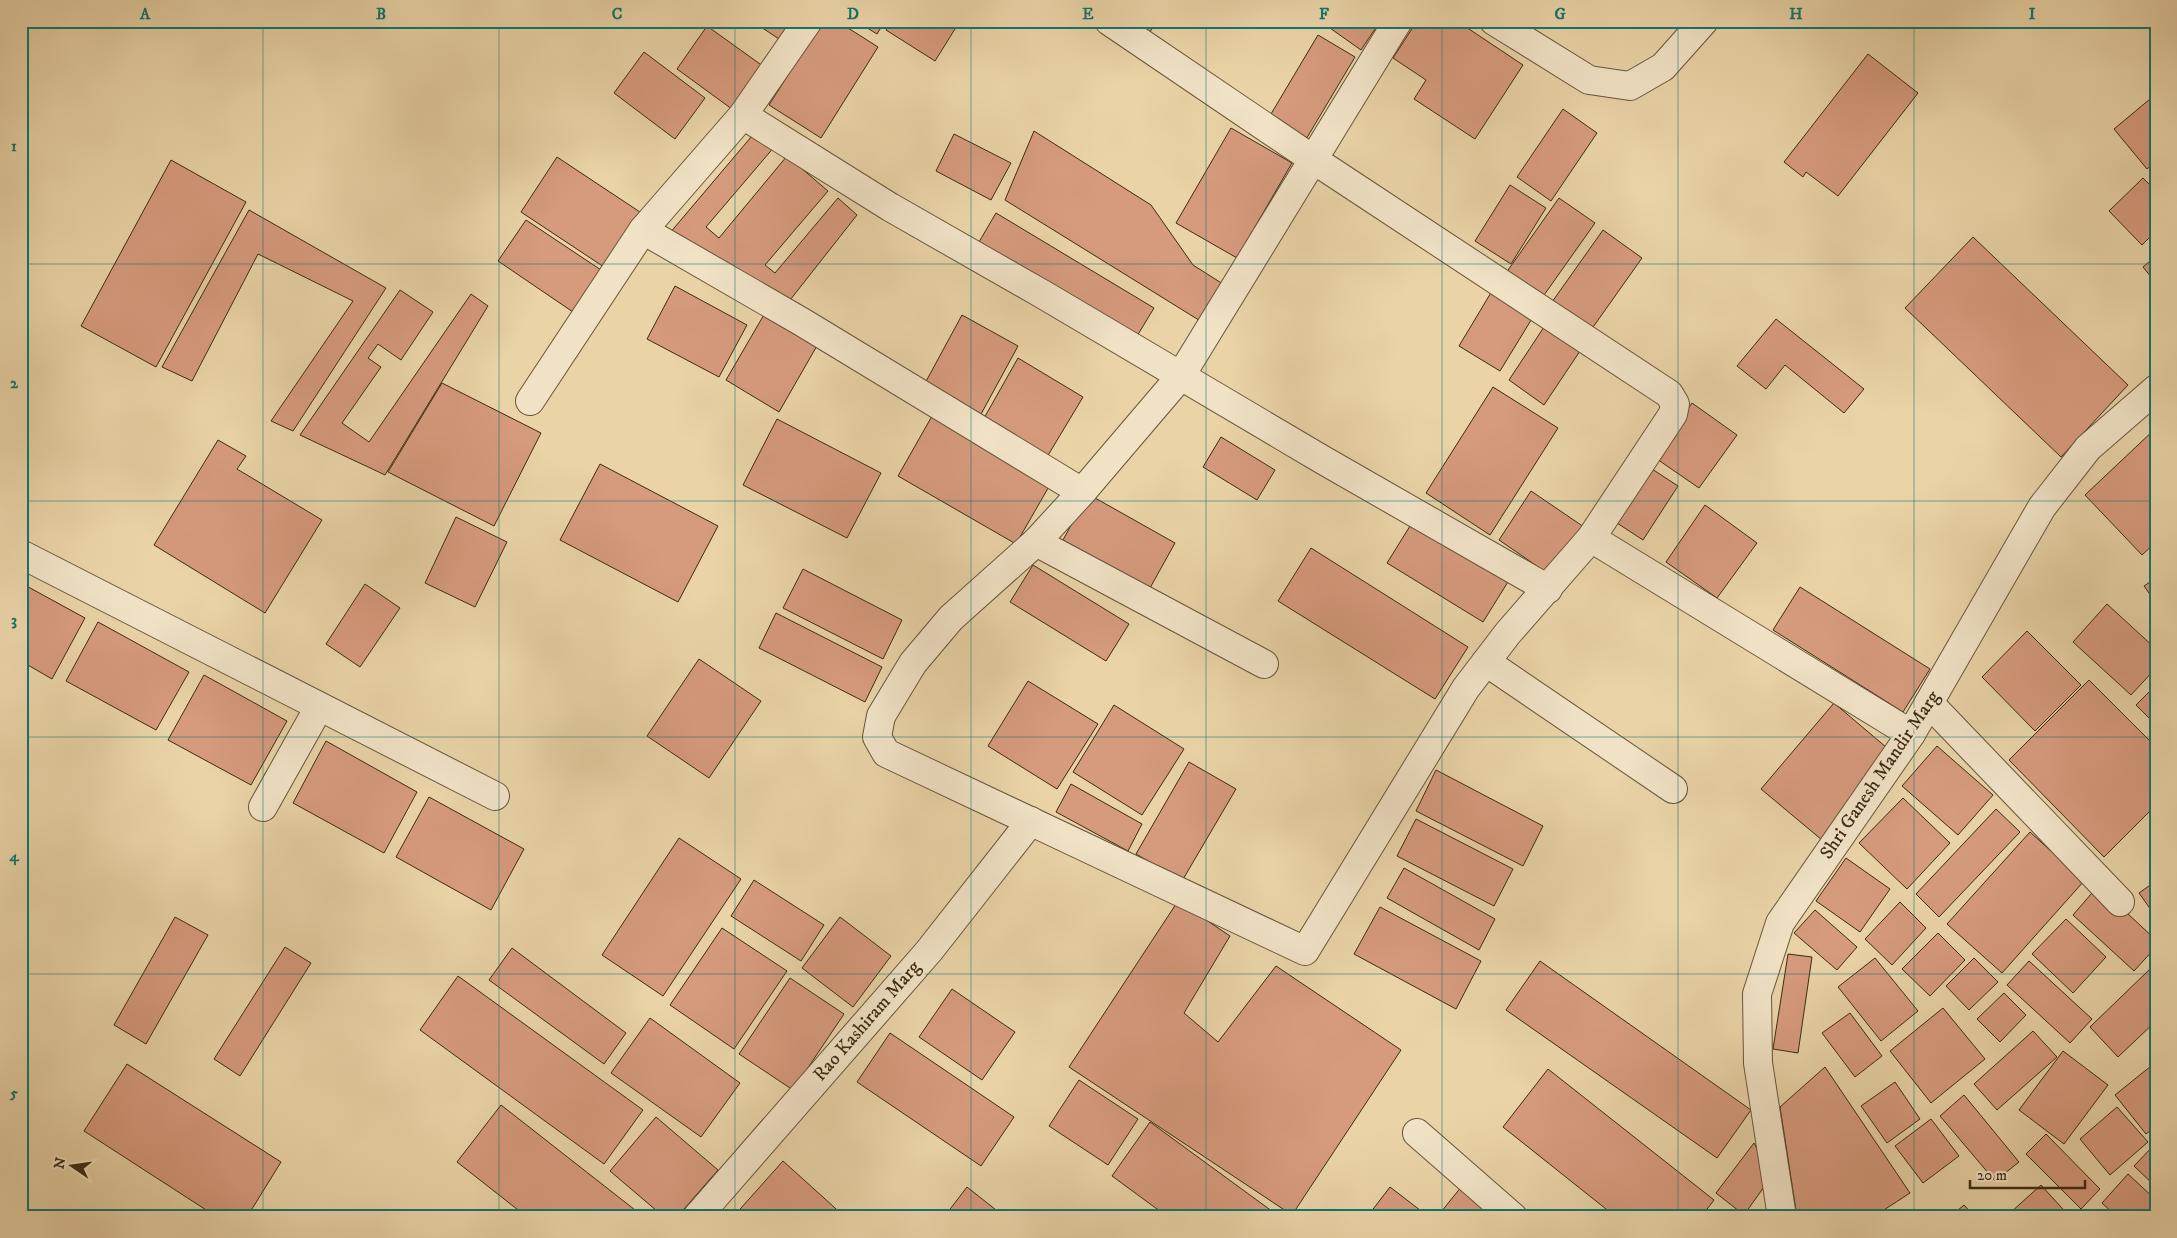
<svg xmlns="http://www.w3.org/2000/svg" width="2177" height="1238" font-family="'IM FELL DW Pica',serif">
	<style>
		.building { fill: #d69a7d; stroke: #3c2b13 }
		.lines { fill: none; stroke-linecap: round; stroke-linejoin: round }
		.minor-casing { stroke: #675538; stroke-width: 30 }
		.minor { stroke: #f1e2c6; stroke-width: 28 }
		.grid { fill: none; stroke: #0f766e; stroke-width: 1; stroke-opacity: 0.55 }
		.labels { text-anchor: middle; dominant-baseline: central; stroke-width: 4.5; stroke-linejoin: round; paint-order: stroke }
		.street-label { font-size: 19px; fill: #3c2b13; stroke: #f1e2c6 }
		.neatline { fill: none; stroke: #0f766e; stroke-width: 2 }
		.grid-label { font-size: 16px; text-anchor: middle; font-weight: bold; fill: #0f766e }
	</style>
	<rect width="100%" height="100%" fill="#e9d3a7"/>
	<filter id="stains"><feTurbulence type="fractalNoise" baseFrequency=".004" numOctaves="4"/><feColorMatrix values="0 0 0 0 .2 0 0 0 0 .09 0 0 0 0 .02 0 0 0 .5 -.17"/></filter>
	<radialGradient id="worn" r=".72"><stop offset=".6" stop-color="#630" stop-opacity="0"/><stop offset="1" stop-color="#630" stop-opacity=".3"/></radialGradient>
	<g class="building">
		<path d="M 752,21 L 800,21 L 785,43 Z"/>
		<path d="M 822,21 L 837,21 L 878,47 L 821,138 L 769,105 Z"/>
		<path d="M 856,21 L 885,21 L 877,34 Z"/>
		<path d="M 891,21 L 960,21 L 935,61 L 886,30 Z"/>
		<path d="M 1126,21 L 1158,21 L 1146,37 Z"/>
		<path d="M 1320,21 L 1376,21 L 1379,23 L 1361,50 Z"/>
		<path d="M 1417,21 L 1457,21 L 1523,65 L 1475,139 L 1414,99 L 1426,80 L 1393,58 Z"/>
		<path d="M 707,26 L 767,69 L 736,112 L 677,69 Z"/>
		<path d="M 1318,35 L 1355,57 L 1305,141 L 1268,119 Z"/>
		<path d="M 644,52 L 705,98 L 675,139 L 614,93 Z"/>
		<path d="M 1868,54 L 1918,93 L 1838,196 L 1806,172 L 1803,177 L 1784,162 Z"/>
		<path d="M 2156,94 L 2156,161 L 2147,169 L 2114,129 Z"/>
		<path d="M 1563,109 L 1597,133 L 1551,201 L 1517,177 Z"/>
		<path d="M 1231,128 L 1292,163 L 1237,258 L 1176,223 Z"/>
		<path d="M 757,130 L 775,146 L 706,227 L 719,238 L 787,156 L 828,191 L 765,265 L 775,273 L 838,198 L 857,215 L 783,309 L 669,234 Z"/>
		<path d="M 1034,131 L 1151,205 L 1193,265 L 1223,284 L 1202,322 L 1005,200 Z"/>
		<path d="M 954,134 L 1011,163 L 991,200 L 936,171 Z"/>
		<path d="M 557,157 L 643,214 L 607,269 L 521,212 Z"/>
		<path d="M 171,160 L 246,202 L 156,367 L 81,326 Z"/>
		<path d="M 2143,178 L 2156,191 L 2156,231 L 2142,245 L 2109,211 Z"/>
		<path d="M 1510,185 L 1546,208 L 1511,264 L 1475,241 Z"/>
		<path d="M 1559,198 L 1595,223 L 1542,298 L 1506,273 Z"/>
		<path d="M 249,210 L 386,288 L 293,431 L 271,421 L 353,301 L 258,254 L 192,381 L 162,367 Z"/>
		<path d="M 996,213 L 1154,308 L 1137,336 L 979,242 Z"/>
		<path d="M 526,220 L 601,270 L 573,312 L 498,261 Z"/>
		<path d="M 1603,230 L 1642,258 L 1591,330 L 1552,302 Z"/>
		<path d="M 1973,237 L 2128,385 L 2061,457 L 1905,308 Z"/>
		<path d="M 2156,256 L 2156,283 L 2143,267 Z"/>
		<path d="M 675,286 L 747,325 L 719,377 L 647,339 Z"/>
		<path d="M 400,290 L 433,312 L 401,360 L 378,344 L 368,358 L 381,367 L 342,423 L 369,442 L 471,294 L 488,306 L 385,475 L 300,435 Z"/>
		<path d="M 1492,291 L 1533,317 L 1500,371 L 1459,346 Z"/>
		<path d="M 765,313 L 818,344 L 779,412 L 726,380 Z"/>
		<path d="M 962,315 L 1018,346 L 980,416 L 924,385 Z"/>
		<path d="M 1776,319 L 1864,389 L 1844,413 L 1785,365 L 1766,389 L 1737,366 Z"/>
		<path d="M 1544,327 L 1580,351 L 1544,405 L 1509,380 Z"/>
		<path d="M 1018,358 L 1083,397 L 1047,457 L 983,420 Z"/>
		<path d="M 442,383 L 541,433 L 494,526 L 388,472 Z"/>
		<path d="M 1493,387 L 1558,428 L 1490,535 L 1426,493 Z"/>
		<path d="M 1692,403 L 1737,435 L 1699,488 L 1654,457 Z"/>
		<path d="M 936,409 L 1055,476 L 1016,544 L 898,476 Z"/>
		<path d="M 777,419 L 881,473 L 847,538 L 743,485 Z"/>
		<path d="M 2156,428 L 2156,542 L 2142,555 L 2085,495 Z"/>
		<path d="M 1221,437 L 1275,470 L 1257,500 L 1203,467 Z"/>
		<path d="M 218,440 L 246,456 L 237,469 L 322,520 L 265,613 L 154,545 Z"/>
		<path d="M 600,464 L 718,526 L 678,602 L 560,540 Z"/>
		<path d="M 1652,469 L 1678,486 L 1643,540 L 1617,523 Z"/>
		<path d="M 1531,491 L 1584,527 L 1550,575 L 1499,540 Z"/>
		<path d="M 1088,494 L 1175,543 L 1150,588 L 1063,540 Z"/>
		<path d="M 1705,505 L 1757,543 L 1717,598 L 1666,562 Z"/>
		<path d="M 456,517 L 507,542 L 475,607 L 425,583 Z"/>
		<path d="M 1415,518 L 1511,577 L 1483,622 L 1387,563 Z"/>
		<path d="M 1311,548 L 1468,647 L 1435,699 L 1278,601 Z"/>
		<path d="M 1033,565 L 1129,624 L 1106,661 L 1010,602 Z"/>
		<path d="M 803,569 L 902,620 L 883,659 L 783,608 Z"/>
		<path d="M 2156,578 L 2156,603 L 2144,586 Z"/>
		<path d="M 21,583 L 85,618 L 52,679 L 21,661 Z"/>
		<path d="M 365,584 L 400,608 L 360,667 L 326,644 Z"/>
		<path d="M 1800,587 L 1930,669 L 1903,712 L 1773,630 Z"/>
		<path d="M 2107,604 L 2156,649 L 2156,668 L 2131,695 L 2073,642 Z"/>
		<path d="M 776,613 L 882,667 L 865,702 L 759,648 Z"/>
		<path d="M 98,622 L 189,672 L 156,730 L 66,681 Z"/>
		<path d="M 2027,631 L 2081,685 L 2035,731 L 1982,677 Z"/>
		<path d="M 699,659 L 761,701 L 709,778 L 647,736 Z"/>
		<path d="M 204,675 L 287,721 L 251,785 L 168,740 Z"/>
		<path d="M 2089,680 L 2156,747 L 2156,805 L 2104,857 L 2009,760 Z"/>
		<path d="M 1028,681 L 1098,724 L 1057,789 L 988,746 Z"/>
		<path d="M 2156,685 L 2156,725 L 2136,705 Z"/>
		<path d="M 1834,703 L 1893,753 L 1822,840 L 1761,789 Z"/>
		<path d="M 1114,705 L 1184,749 L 1142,815 L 1073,772 Z"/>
		<path d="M 326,741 L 417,792 L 384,853 L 293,803 Z"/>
		<path d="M 1937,746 L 1993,795 L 1958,835 L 1902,786 Z"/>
		<path d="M 1189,762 L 1236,789 L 1182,881 L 1136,854 Z"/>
		<path d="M 1436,770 L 1543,826 L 1523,866 L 1416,811 Z"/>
		<path d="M 1071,784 L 1142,824 L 1128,851 L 1056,812 Z"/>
		<path d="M 429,797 L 524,849 L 491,910 L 396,857 Z"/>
		<path d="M 1903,798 L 1950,843 L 1907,889 L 1859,843 Z"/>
		<path d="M 1996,809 L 2020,832 L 1939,917 L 1916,894 Z"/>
		<path d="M 1416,819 L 1513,869 L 1494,906 L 1397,856 Z"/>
		<path d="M 2030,832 L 2084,881 L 2002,973 L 1947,924 Z"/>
		<path d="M 679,838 L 741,879 L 663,996 L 602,955 Z"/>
		<path d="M 1846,858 L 1890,889 L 1860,932 L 1816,901 Z"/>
		<path d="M 1404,868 L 1495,919 L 1479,950 L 1387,898 Z"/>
		<path d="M 754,880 L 824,925 L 801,961 L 731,916 Z"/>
		<path d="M 2156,881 L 2156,917 L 2139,893 Z"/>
		<path d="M 2098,886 L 2156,940 L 2156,947 L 2134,971 L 2073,915 Z"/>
		<path d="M 1178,901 L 1230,936 L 1184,1013 L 1218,1042 L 1276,966 L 1401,1050 L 1292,1215 L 1069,1067 Z"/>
		<path d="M 1900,902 L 1926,928 L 1892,965 L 1865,939 Z"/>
		<path d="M 1380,907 L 1481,961 L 1456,1009 L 1354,954 Z"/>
		<path d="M 1815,910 L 1857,947 L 1837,970 L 1794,933 Z"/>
		<path d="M 175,917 L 208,935 L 146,1044 L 114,1025 Z"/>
		<path d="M 840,917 L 891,956 L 853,1007 L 802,968 Z"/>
		<path d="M 2066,919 L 2106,957 L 2073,993 L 2032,954 Z"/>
		<path d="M 722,928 L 787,971 L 734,1049 L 670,1005 Z"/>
		<path d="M 1938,933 L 1965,960 L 1930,996 L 1902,969 Z"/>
		<path d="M 285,947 L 311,963 L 240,1076 L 214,1059 Z"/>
		<path d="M 512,948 L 626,1033 L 604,1064 L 489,980 Z"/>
		<path d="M 1788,954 L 1812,957 L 1798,1053 L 1773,1049 Z"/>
		<path d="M 1875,958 L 1918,1011 L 1881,1041 L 1838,987 Z"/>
		<path d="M 1974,958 L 1998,982 L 1969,1010 L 1946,986 Z"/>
		<path d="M 1540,961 L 1751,1110 L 1717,1158 L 1506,1010 Z"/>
		<path d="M 2029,961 L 2092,1019 L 2070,1043 L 2007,985 Z"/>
		<path d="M 2151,968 L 2156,973 L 2156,1021 L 2118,1057 L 2090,1027 Z"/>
		<path d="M 458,976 L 643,1110 L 604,1164 L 420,1030 Z"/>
		<path d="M 790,978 L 844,1014 L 793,1090 L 739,1054 Z"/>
		<path d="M 952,989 L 1015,1032 L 982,1080 L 919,1037 Z"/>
		<path d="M 2004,993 L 2026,1015 L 2000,1042 L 1977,1019 Z"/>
		<path d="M 1943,1008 L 1985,1059 L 1931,1103 L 1890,1051 Z"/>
		<path d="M 1850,1013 L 1882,1056 L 1855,1077 L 1822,1033 Z"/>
		<path d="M 650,1018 L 740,1083 L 701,1137 L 611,1073 Z"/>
		<path d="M 2033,1031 L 2057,1057 L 1997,1110 L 1974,1084 Z"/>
		<path d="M 890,1033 L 1014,1117 L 981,1166 L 857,1082 Z"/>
		<path d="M 2063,1051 L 2108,1085 L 2064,1144 L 2019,1110 Z"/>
		<path d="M 2156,1062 L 2156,1126 L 2146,1134 L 2115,1095 Z"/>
		<path d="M 127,1064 L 281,1162 L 247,1217 L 217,1217 L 84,1131 Z"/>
		<path d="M 1825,1067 L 1910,1193 L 1873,1217 L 1797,1217 L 1780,1107 Z"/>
		<path d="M 1548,1069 L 1714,1200 L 1701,1217 L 1616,1217 L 1503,1127 Z"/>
		<path d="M 1079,1080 L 1138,1119 L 1108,1165 L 1049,1126 Z"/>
		<path d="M 1895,1082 L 1920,1119 L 1887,1143 L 1861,1106 Z"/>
		<path d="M 1964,1095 L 2019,1162 L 1995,1181 L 1940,1116 Z"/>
		<path d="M 501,1105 L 644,1217 L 527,1217 L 457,1162 Z"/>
		<path d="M 2117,1107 L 2148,1142 L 2110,1175 L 2080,1139 Z"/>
		<path d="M 656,1117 L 718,1170 L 677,1217 L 664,1217 L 610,1171 Z"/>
		<path d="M 1931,1119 L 1959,1156 L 1923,1183 L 1895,1146 Z"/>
		<path d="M 1150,1122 L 1280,1217 L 1168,1217 L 1112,1176 Z"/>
		<path d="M 2046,1134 L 2100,1189 L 2081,1209 L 2026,1154 Z"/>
		<path d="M 1754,1143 L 1771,1177 L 1744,1215 L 1716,1193 Z"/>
		<path d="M 2156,1143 L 2156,1187 L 2134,1166 Z"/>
		<path d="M 783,1161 L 845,1217 L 733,1217 Z"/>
		<path d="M 2128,1174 L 2156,1200 L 2156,1217 L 2117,1217 L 2102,1203 Z"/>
		<path d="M 2041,1185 L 2070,1217 L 2013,1217 L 2010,1213 Z"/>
		<path d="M 1462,1186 L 1499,1217 L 1437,1217 Z"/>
		<path d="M 967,1187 L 1005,1217 L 944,1217 Z"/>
		<path d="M 1390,1187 L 1429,1217 L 1367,1217 Z"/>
		<path d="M 1964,1205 L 1975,1217 L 1950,1217 Z"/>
	</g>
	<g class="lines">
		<g class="minor-casing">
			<g id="minor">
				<path d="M 1109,21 L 1314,160 L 1669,394 L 1675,404 L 1673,414 L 1591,538 L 1508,633 L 1466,688 L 1305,951 L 886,753 L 877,737 L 881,716 L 913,663 L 951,618 L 1036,542 L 1082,492 L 1180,377 L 1398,21"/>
				<path d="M 1494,21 L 1589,80 L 1630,86 L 1663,67 L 1704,21"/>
				<path d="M 743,115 L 890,207 L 1044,295 L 1323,460 L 1548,589"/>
				<path d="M 643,230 L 802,322 L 1082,492"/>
				<path d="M 530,401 L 643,230 L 743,115 L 808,21"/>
				<path d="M 1591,538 L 1911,734"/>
				<path d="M 1036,542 L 1264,664"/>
				<path d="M 21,554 L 495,796"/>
				<path d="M 1486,662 L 1673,789"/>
				<path d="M 1929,703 L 2120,902"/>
				<path d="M 263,807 L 319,707"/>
				<path d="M 1417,1133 L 1513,1217"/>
				<path d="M 697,1217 L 929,951 L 1031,821"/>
				<path d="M 1782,1217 L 1758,1063 L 1757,994 L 1780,923 L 1911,734 L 2042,507 L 2088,448 L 2156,389"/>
			</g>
		</g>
		<use href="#minor" class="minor"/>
	</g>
	<path class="grid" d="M 263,21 L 263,1217M 499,21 L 499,1217M 735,21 L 735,1217M 971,21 L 971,1217M 1206,21 L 1206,1217M 1442,21 L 1442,1217M 1678,21 L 1678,1217M 1914,21 L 1914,1217M 21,264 L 2156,264M 21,501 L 2156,501M 21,737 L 2156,737M 21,974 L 2156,974"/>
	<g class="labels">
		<g class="street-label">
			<text transform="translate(1880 775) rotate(-56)">Shri Ganesh Mandir Marg</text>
			<text transform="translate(867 1021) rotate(-49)">Rao Kashiram Marg</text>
		</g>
	</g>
	<rect width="2177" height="1238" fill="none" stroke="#e9d3a7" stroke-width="55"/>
	<g transform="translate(72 1166) rotate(283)" stroke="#f1e2c6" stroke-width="4" paint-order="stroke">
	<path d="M0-4L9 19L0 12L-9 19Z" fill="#3c2b13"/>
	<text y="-8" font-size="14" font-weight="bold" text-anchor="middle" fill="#3c2b13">N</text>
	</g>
	<path d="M1970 1180v8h115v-8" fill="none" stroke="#3c2b13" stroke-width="2.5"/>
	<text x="1977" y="1180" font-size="15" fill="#3c2b13" stroke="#f1e2c6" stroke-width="4" paint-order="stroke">20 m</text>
	<rect x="28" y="28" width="2122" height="1182" class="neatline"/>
	<g class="grid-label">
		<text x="145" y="19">A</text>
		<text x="381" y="19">B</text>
		<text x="617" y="19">C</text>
		<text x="853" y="19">D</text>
		<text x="1088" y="19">E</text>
		<text x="1324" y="19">F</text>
		<text x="1560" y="19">G</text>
		<text x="1796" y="19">H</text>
		<text x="2032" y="19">I</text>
		<text x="14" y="151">1</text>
		<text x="14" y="388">2</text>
		<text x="14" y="625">3</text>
		<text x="14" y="861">4</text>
		<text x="14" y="1098">5</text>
	</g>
	<rect width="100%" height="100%" filter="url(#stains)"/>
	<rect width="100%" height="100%" fill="url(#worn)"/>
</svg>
